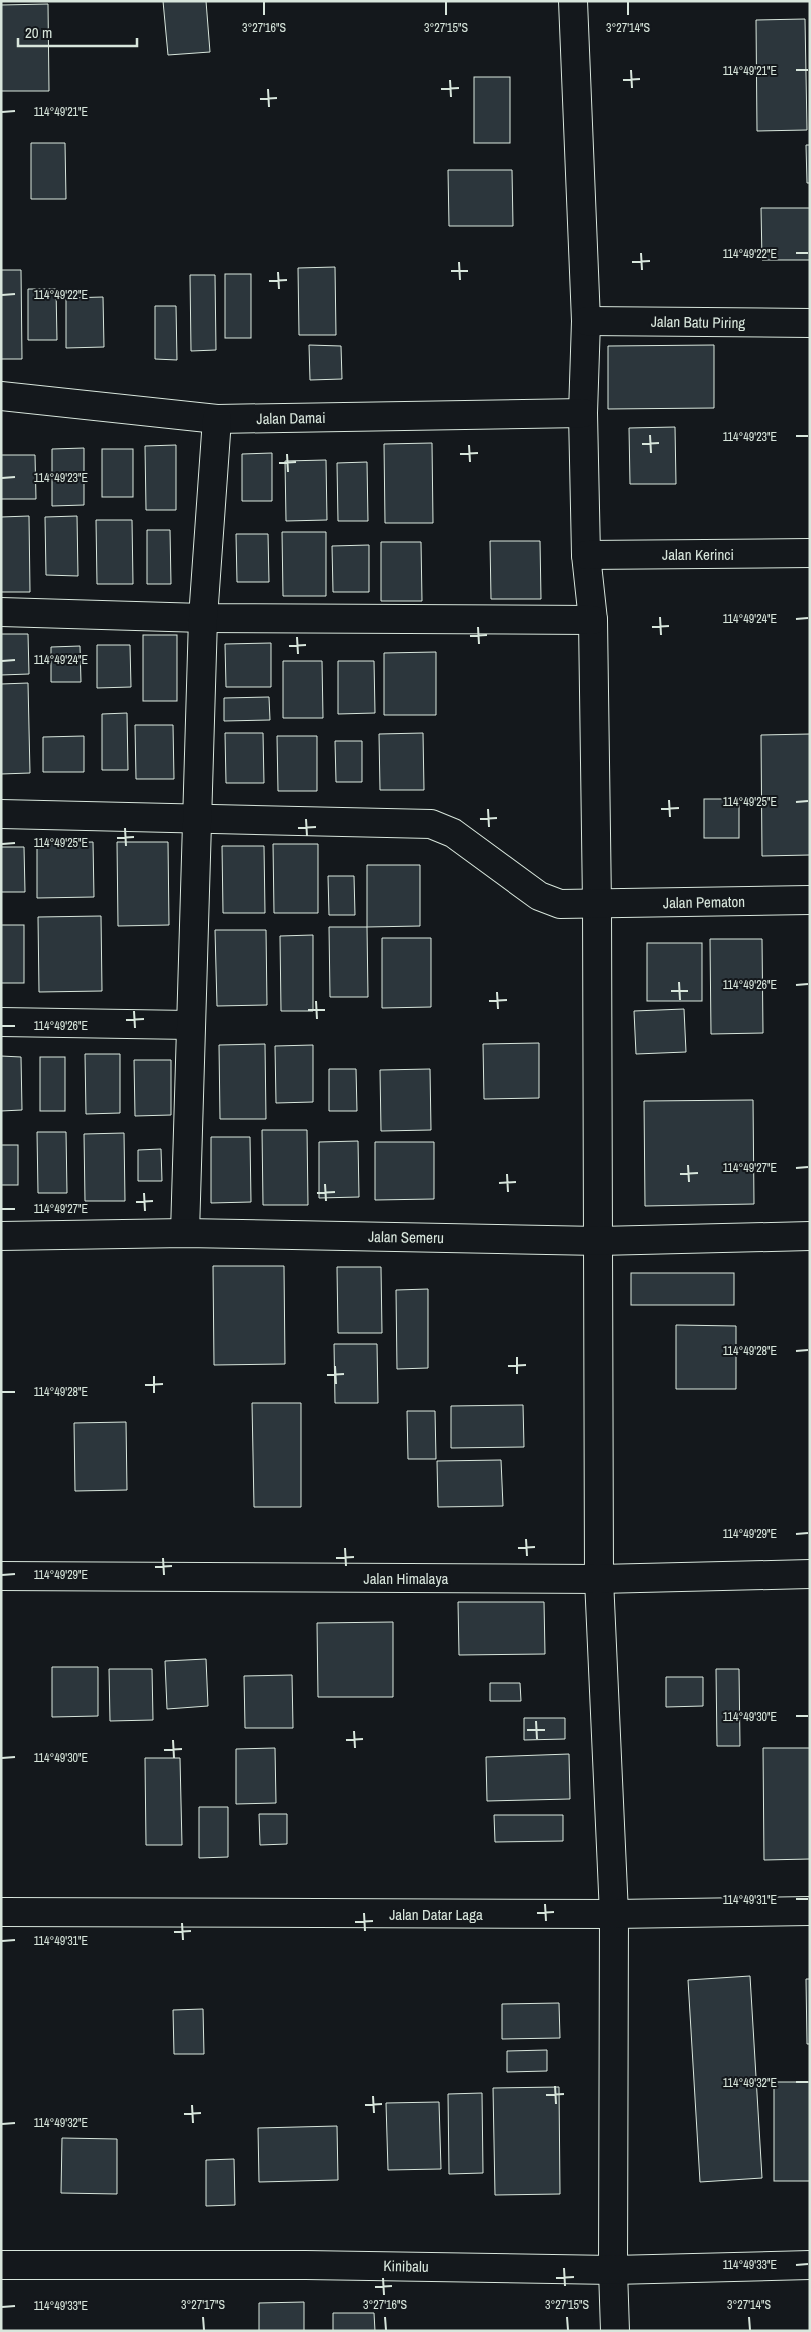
<svg xmlns="http://www.w3.org/2000/svg" width="811" height="2332" font-family="'Archivo Narrow',sans-serif">
	<style>
		.building { fill: #2c363c; stroke: #d8e6dc }
		.lines { fill: none; stroke-linecap: round; stroke-linejoin: round }
		.street-casing { stroke: #d8e6dc; stroke-width: 30 }
		.street { stroke: #14181c; stroke-width: 28 }
		.ticks { fill: none; stroke: #d8e6dc; stroke-width: 2 }
		.labels { text-anchor: middle; dominant-baseline: central; stroke-width: 4; stroke-linejoin: round; paint-order: stroke }
		.street-label { font-size: 15px; fill: #d8e6dc; stroke: #14181c }
		.ticks-label { font-size: 12px; text-anchor: middle; fill: #d8e6dc; stroke: #14181c; stroke-width: 4; stroke-linejoin: round; paint-order: stroke }
	</style>
	<rect width="100%" height="100%" fill="#14181c"/>
	<g class="building">
		<path d="M 163,1 L 206,1 L 210,52 L 168,55 Z"/>
		<path d="M 48,4 L 49,91 L 1,91 L 1,5 Z"/>
		<path d="M 805,19 L 807,130 L 757,131 L 756,20 Z"/>
		<rect x="474" y="77" width="36" height="66"/>
		<path d="M 31,143 L 65,143 L 66,199 L 31,199 Z"/>
		<path d="M 806,145 L 810,145 L 810,183 L 807,183 Z"/>
		<path d="M 448,170 L 512,170 L 513,226 L 449,226 Z"/>
		<path d="M 761,208 L 810,208 L 810,260 L 762,260 Z"/>
		<path d="M 335,267 L 336,335 L 299,335 L 298,268 Z"/>
		<path d="M 1,270 L 21,270 L 22,359 L 1,359 Z"/>
		<rect x="225" y="274" width="26" height="64"/>
		<path d="M 190,275 L 215,275 L 216,350 L 191,351 Z"/>
		<path d="M 28,289 L 56,289 L 57,340 L 28,340 Z"/>
		<path d="M 103,297 L 104,347 L 66,348 L 66,298 Z"/>
		<path d="M 155,306 L 176,306 L 177,360 L 155,359 Z"/>
		<path d="M 309,345 L 341,346 L 342,379 L 310,380 Z"/>
		<path d="M 714,345 L 714,408 L 608,409 L 608,346 Z"/>
		<path d="M 675,427 L 676,484 L 630,484 L 629,428 Z"/>
		<path d="M 432,443 L 433,523 L 385,523 L 384,444 Z"/>
		<path d="M 176,445 L 176,510 L 146,510 L 145,446 Z"/>
		<path d="M 84,448 L 84,505 L 52,506 L 52,449 Z"/>
		<rect x="102" y="449" width="31" height="48"/>
		<path d="M 272,453 L 272,501 L 242,501 L 242,454 Z"/>
		<path d="M 1,455 L 35,455 L 36,499 L 1,499 Z"/>
		<path d="M 326,460 L 327,520 L 286,521 L 285,461 Z"/>
		<path d="M 367,462 L 368,521 L 338,521 L 337,463 Z"/>
		<path d="M 29,516 L 30,592 L 1,592 L 1,517 Z"/>
		<path d="M 77,516 L 78,576 L 46,575 L 45,517 Z"/>
		<path d="M 96,520 L 132,520 L 133,584 L 97,584 Z"/>
		<path d="M 147,530 L 170,530 L 171,584 L 147,584 Z"/>
		<path d="M 282,532 L 326,532 L 326,596 L 283,596 Z"/>
		<path d="M 236,534 L 268,534 L 269,582 L 237,582 Z"/>
		<path d="M 490,541 L 540,541 L 541,599 L 491,599 Z"/>
		<path d="M 381,542 L 421,542 L 422,601 L 381,601 Z"/>
		<path d="M 369,545 L 369,592 L 333,592 L 332,546 Z"/>
		<path d="M 1,634 L 28,634 L 29,674 L 1,675 Z"/>
		<rect x="143" y="635" width="34" height="66"/>
		<path d="M 271,643 L 271,687 L 226,687 L 225,644 Z"/>
		<path d="M 97,645 L 130,645 L 131,687 L 97,688 Z"/>
		<path d="M 80,646 L 81,682 L 51,682 L 51,647 Z"/>
		<path d="M 436,652 L 436,715 L 384,715 L 384,653 Z"/>
		<path d="M 283,661 L 322,661 L 323,718 L 283,718 Z"/>
		<path d="M 338,661 L 374,661 L 375,713 L 338,714 Z"/>
		<path d="M 28,683 L 30,773 L 1,774 L 1,684 Z"/>
		<path d="M 269,697 L 270,720 L 224,721 L 224,698 Z"/>
		<path d="M 127,713 L 128,770 L 102,770 L 102,714 Z"/>
		<path d="M 135,725 L 173,725 L 174,779 L 136,779 Z"/>
		<path d="M 225,733 L 263,733 L 264,783 L 226,783 Z"/>
		<path d="M 423,733 L 424,790 L 380,790 L 379,734 Z"/>
		<path d="M 810,734 L 810,855 L 762,856 L 761,735 Z"/>
		<path d="M 84,736 L 84,772 L 43,772 L 43,737 Z"/>
		<path d="M 277,736 L 317,736 L 317,791 L 278,791 Z"/>
		<path d="M 335,741 L 362,741 L 362,782 L 336,782 Z"/>
		<rect x="704" y="799" width="35" height="39"/>
		<path d="M 93,842 L 94,897 L 37,898 L 37,843 Z"/>
		<path d="M 117,842 L 168,842 L 169,925 L 118,926 Z"/>
		<path d="M 273,844 L 318,844 L 318,913 L 274,913 Z"/>
		<path d="M 222,846 L 264,846 L 265,913 L 223,913 Z"/>
		<path d="M 1,847 L 24,847 L 25,892 L 1,892 Z"/>
		<path d="M 367,865 L 420,865 L 420,926 L 367,927 Z"/>
		<path d="M 328,876 L 354,876 L 355,915 L 329,915 Z"/>
		<path d="M 101,916 L 102,991 L 39,992 L 38,917 Z"/>
		<rect x="1" y="925" width="23" height="58"/>
		<path d="M 329,927 L 367,927 L 368,997 L 330,997 Z"/>
		<path d="M 215,930 L 266,930 L 267,1005 L 217,1006 Z"/>
		<path d="M 313,935 L 313,1011 L 281,1011 L 280,936 Z"/>
		<path d="M 382,938 L 431,938 L 431,1007 L 382,1008 Z"/>
		<path d="M 710,939 L 762,939 L 763,1033 L 711,1034 Z"/>
		<rect x="647" y="943" width="55" height="58"/>
		<path d="M 684,1009 L 686,1052 L 636,1054 L 634,1011 Z"/>
		<path d="M 539,1043 L 539,1098 L 484,1099 L 483,1044 Z"/>
		<path d="M 265,1044 L 266,1119 L 220,1119 L 219,1045 Z"/>
		<path d="M 313,1045 L 313,1102 L 276,1103 L 275,1046 Z"/>
		<path d="M 85,1054 L 120,1054 L 120,1113 L 86,1114 Z"/>
		<path d="M 1,1056 L 21,1057 L 22,1110 L 1,1111 Z"/>
		<rect x="40" y="1057" width="25" height="54"/>
		<path d="M 134,1060 L 171,1060 L 171,1115 L 135,1116 Z"/>
		<path d="M 329,1069 L 356,1069 L 357,1111 L 329,1111 Z"/>
		<path d="M 430,1069 L 431,1130 L 381,1131 L 380,1070 Z"/>
		<path d="M 753,1100 L 754,1204 L 645,1206 L 644,1101 Z"/>
		<path d="M 262,1130 L 307,1130 L 308,1205 L 263,1205 Z"/>
		<path d="M 37,1132 L 66,1132 L 67,1193 L 38,1193 Z"/>
		<path d="M 124,1133 L 125,1201 L 85,1201 L 84,1134 Z"/>
		<path d="M 211,1137 L 250,1137 L 251,1202 L 211,1203 Z"/>
		<path d="M 358,1141 L 359,1197 L 319,1198 L 319,1142 Z"/>
		<path d="M 375,1142 L 434,1142 L 434,1199 L 375,1200 Z"/>
		<rect x="1" y="1145" width="17" height="40"/>
		<path d="M 161,1149 L 162,1181 L 138,1181 L 138,1150 Z"/>
		<path d="M 213,1266 L 284,1266 L 285,1364 L 214,1365 Z"/>
		<path d="M 337,1267 L 381,1267 L 382,1333 L 338,1333 Z"/>
		<rect x="631" y="1273" width="103" height="32"/>
		<path d="M 428,1289 L 428,1368 L 397,1369 L 396,1290 Z"/>
		<path d="M 676,1325 L 736,1326 L 736,1389 L 676,1389 Z"/>
		<path d="M 334,1344 L 377,1344 L 378,1403 L 335,1403 Z"/>
		<path d="M 252,1403 L 301,1403 L 301,1507 L 254,1507 Z"/>
		<path d="M 523,1405 L 524,1447 L 451,1448 L 451,1406 Z"/>
		<path d="M 407,1411 L 435,1411 L 436,1459 L 408,1459 Z"/>
		<path d="M 126,1422 L 127,1490 L 75,1491 L 74,1423 Z"/>
		<path d="M 501,1460 L 503,1506 L 438,1507 L 437,1461 Z"/>
		<path d="M 458,1602 L 544,1602 L 545,1654 L 459,1655 Z"/>
		<path d="M 393,1622 L 393,1697 L 318,1697 L 317,1623 Z"/>
		<path d="M 206,1659 L 208,1706 L 167,1709 L 165,1661 Z"/>
		<path d="M 52,1667 L 98,1667 L 98,1716 L 52,1717 Z"/>
		<path d="M 109,1669 L 152,1669 L 153,1720 L 110,1721 Z"/>
		<path d="M 716,1669 L 739,1669 L 740,1746 L 717,1746 Z"/>
		<path d="M 292,1675 L 293,1728 L 245,1728 L 244,1676 Z"/>
		<path d="M 666,1677 L 703,1677 L 703,1706 L 666,1707 Z"/>
		<path d="M 490,1683 L 520,1683 L 521,1701 L 490,1701 Z"/>
		<path d="M 524,1718 L 565,1718 L 565,1739 L 524,1740 Z"/>
		<path d="M 275,1748 L 276,1803 L 236,1804 L 236,1749 Z"/>
		<path d="M 763,1748 L 810,1748 L 810,1859 L 764,1860 Z"/>
		<path d="M 569,1754 L 570,1799 L 487,1801 L 486,1757 Z"/>
		<path d="M 145,1758 L 180,1758 L 182,1845 L 146,1845 Z"/>
		<path d="M 199,1807 L 228,1807 L 228,1857 L 199,1858 Z"/>
		<path d="M 259,1814 L 287,1814 L 287,1844 L 260,1845 Z"/>
		<path d="M 494,1815 L 563,1815 L 563,1841 L 495,1842 Z"/>
		<path d="M 750,1976 L 762,2178 L 700,2182 L 688,1980 Z"/>
		<path d="M 806,1979 L 810,1979 L 810,2044 L 807,2044 Z"/>
		<path d="M 559,2003 L 560,2038 L 502,2039 L 502,2004 Z"/>
		<path d="M 203,2009 L 204,2054 L 174,2054 L 173,2010 Z"/>
		<path d="M 547,2050 L 547,2071 L 507,2072 L 507,2051 Z"/>
		<rect x="774" y="2082" width="36" height="99"/>
		<path d="M 559,2087 L 560,2194 L 495,2195 L 493,2088 Z"/>
		<path d="M 482,2093 L 483,2173 L 449,2174 L 448,2094 Z"/>
		<path d="M 439,2102 L 441,2169 L 388,2170 L 386,2103 Z"/>
		<path d="M 337,2126 L 338,2180 L 259,2182 L 258,2128 Z"/>
		<path d="M 62,2138 L 117,2139 L 117,2194 L 61,2193 Z"/>
		<path d="M 234,2159 L 235,2205 L 206,2206 L 206,2160 Z"/>
		<path d="M 304,2302 L 304,2331 L 259,2331 L 259,2303 Z"/>
		<path d="M 333,2313 L 374,2313 L 375,2331 L 333,2331 Z"/>
	</g>
	<g class="lines">
		<g class="street-casing">
			<g id="street">
				<path d="M 573,1 L 586,321 L 583,413 L 586,555 L 593,620 L 597,904 L 599,1579 L 614,1914 L 613,2270 L 615,2331"/>
				<path d="M 586,321 L 810,323"/>
				<path d="M 1,396 L 217,419 L 583,413"/>
				<path d="M 586,555 L 810,553"/>
				<path d="M 1,612 L 203,618 L 593,620"/>
				<path d="M 1,814 L 431,824 L 453,833 L 539,896 L 560,904 L 810,900"/>
				<path d="M 1,1022 L 190,1025"/>
				<path d="M 185,1233 L 203,618 L 217,419"/>
				<path d="M 1,1236 L 185,1233 L 599,1241 L 810,1236"/>
				<path d="M 1,1576 L 599,1579 L 810,1574"/>
				<path d="M 1,1912 L 614,1914 L 810,1911"/>
				<path d="M 1,2265 L 306,2265 L 613,2270 L 810,2265"/>
			</g>
		</g>
		<use href="#street" class="street"/>
	</g>
	<path class="ticks" d="M 264,2 L 264,15M 446,2 L 446,15M 628,2 L 628,15M 631,70 L 632,88M 796,70 L 808,70M 450,80 L 451,97M 623,80 L 640,79M 268,89 L 269,107M 441,89 L 459,88M 260,99 L 277,98M 2,112 L 15,111M 641,253 L 642,270M 796,253 L 808,253M 459,262 L 460,280M 632,262 L 650,261M 451,271 L 468,271M 278,272 L 279,289M 269,281 L 287,280M 2,295 L 15,294M 650,435 L 651,453M 796,436 L 808,436M 642,444 L 659,443M 469,445 L 470,462M 287,454 L 288,472M 460,454 L 478,453M 279,463 L 296,462M 2,478 L 15,477M 660,617 L 661,635M 796,619 L 808,618M 478,627 L 479,644M 652,627 L 669,626M 470,636 L 487,635M 297,637 L 298,654M 289,646 L 306,645M 2,661 L 15,660M 669,800 L 670,817M 796,802 L 808,801M 488,809 L 489,827M 661,809 L 679,808M 306,819 L 307,836M 480,819 L 497,818M 125,828 L 126,846M 298,828 L 316,827M 117,838 L 134,837M 2,844 L 15,843M 679,982 L 680,1000M 796,985 L 808,984M 671,991 L 688,991M 497,992 L 498,1009M 316,1001 L 317,1019M 489,1001 L 507,1000M 308,1010 L 325,1010M 134,1011 L 135,1028M 126,1020 L 144,1019M 2,1026 L 15,1026M 688,1165 L 689,1182M 796,1168 L 808,1167M 507,1174 L 508,1192M 680,1174 L 698,1173M 499,1183 L 516,1182M 325,1184 L 326,1201M 144,1193 L 145,1211M 317,1193 L 335,1192M 136,1202 L 153,1201M 2,1209 L 15,1209M 796,1351 L 808,1350M 517,1357 L 517,1374M 335,1366 L 336,1384M 508,1366 L 526,1365M 327,1375 L 344,1374M 154,1376 L 154,1393M 145,1385 L 163,1384M 2,1392 L 15,1392M 796,1534 L 808,1533M 526,1539 L 527,1556M 345,1548 L 346,1566M 518,1548 L 535,1547M 163,1558 L 164,1575M 336,1558 L 354,1557M 155,1567 L 172,1566M 2,1575 L 15,1574M 796,1716 L 808,1716M 536,1721 L 537,1739M 527,1730 L 545,1730M 354,1731 L 355,1748M 173,1740 L 174,1758M 346,1740 L 363,1739M 164,1750 L 182,1749M 2,1758 L 15,1757M 796,1899 L 808,1899M 545,1904 L 546,1921M 364,1913 L 365,1931M 537,1913 L 554,1912M 355,1922 L 373,1921M 182,1923 L 183,1940M 174,1932 L 191,1931M 2,1941 L 15,1940M 796,2082 L 808,2082M 555,2086 L 556,2104M 546,2095 L 564,2094M 373,2096 L 374,2113M 192,2105 L 193,2123M 365,2105 L 382,2104M 184,2114 L 201,2113M 2,2124 L 15,2123M 796,2265 L 808,2264M 564,2268 L 565,2286M 383,2278 L 384,2295M 556,2278 L 574,2277M 375,2287 L 392,2286M 2,2307 L 15,2306M 203,2317 L 204,2330M 385,2317 L 386,2330M 567,2317 L 568,2330M 749,2317 L 750,2330"/>
	<g class="labels">
		<g class="street-label">
			<text transform="translate(698 322) rotate(1)">Jalan Batu Piring</text>
			<text transform="translate(291 418) rotate(-1)">Jalan Damai</text>
			<text x="698" y="554">Jalan Kerinci</text>
			<text transform="translate(704 902) rotate(-1)">Jalan Pematon</text>
			<text transform="translate(406 1237) rotate(1)">Jalan Semeru</text>
			<text x="406" y="1578">Jalan Himalaya</text>
			<text x="436" y="1914">Jalan Datar Laga</text>
			<text transform="translate(406 2266) rotate(1)">Kinibalu</text>
		</g>
	</g>
	<g class="ticks-label">
		<text x="264" y="32">3°27'16"S</text>
		<text x="446" y="32">3°27'15"S</text>
		<text x="628" y="32">3°27'14"S</text>
		<text x="750" y="75">114°49'21"E</text>
		<text x="61" y="116">114°49'21"E</text>
		<text x="750" y="258">114°49'22"E</text>
		<text x="61" y="299">114°49'22"E</text>
		<text x="750" y="441">114°49'23"E</text>
		<text x="61" y="482">114°49'23"E</text>
		<text x="750" y="623">114°49'24"E</text>
		<text x="61" y="664">114°49'24"E</text>
		<text x="750" y="806">114°49'25"E</text>
		<text x="61" y="847">114°49'25"E</text>
		<text x="750" y="989">114°49'26"E</text>
		<text x="61" y="1030">114°49'26"E</text>
		<text x="750" y="1172">114°49'27"E</text>
		<text x="61" y="1213">114°49'27"E</text>
		<text x="750" y="1355">114°49'28"E</text>
		<text x="61" y="1396">114°49'28"E</text>
		<text x="750" y="1538">114°49'29"E</text>
		<text x="61" y="1579">114°49'29"E</text>
		<text x="750" y="1721">114°49'30"E</text>
		<text x="61" y="1762">114°49'30"E</text>
		<text x="750" y="1904">114°49'31"E</text>
		<text x="61" y="1945">114°49'31"E</text>
		<text x="750" y="2087">114°49'32"E</text>
		<text x="61" y="2127">114°49'32"E</text>
		<text x="750" y="2269">114°49'33"E</text>
		<text x="203" y="2309">3°27'17"S</text>
		<text x="385" y="2309">3°27'16"S</text>
		<text x="567" y="2309">3°27'15"S</text>
		<text x="749" y="2309">3°27'14"S</text>
		<text x="61" y="2310">114°49'33"E</text>
	</g>
	<rect width="811" height="2332" fill="none" stroke="#d8e6dc" stroke-width="5"/>
	<path d="M18 38v8h119v-8" fill="none" stroke="#d8e6dc" stroke-width="2.5"/>
	<text x="25" y="38" font-size="15" fill="#d8e6dc" stroke="#14181c" stroke-width="4" paint-order="stroke">20 m</text>
</svg>
